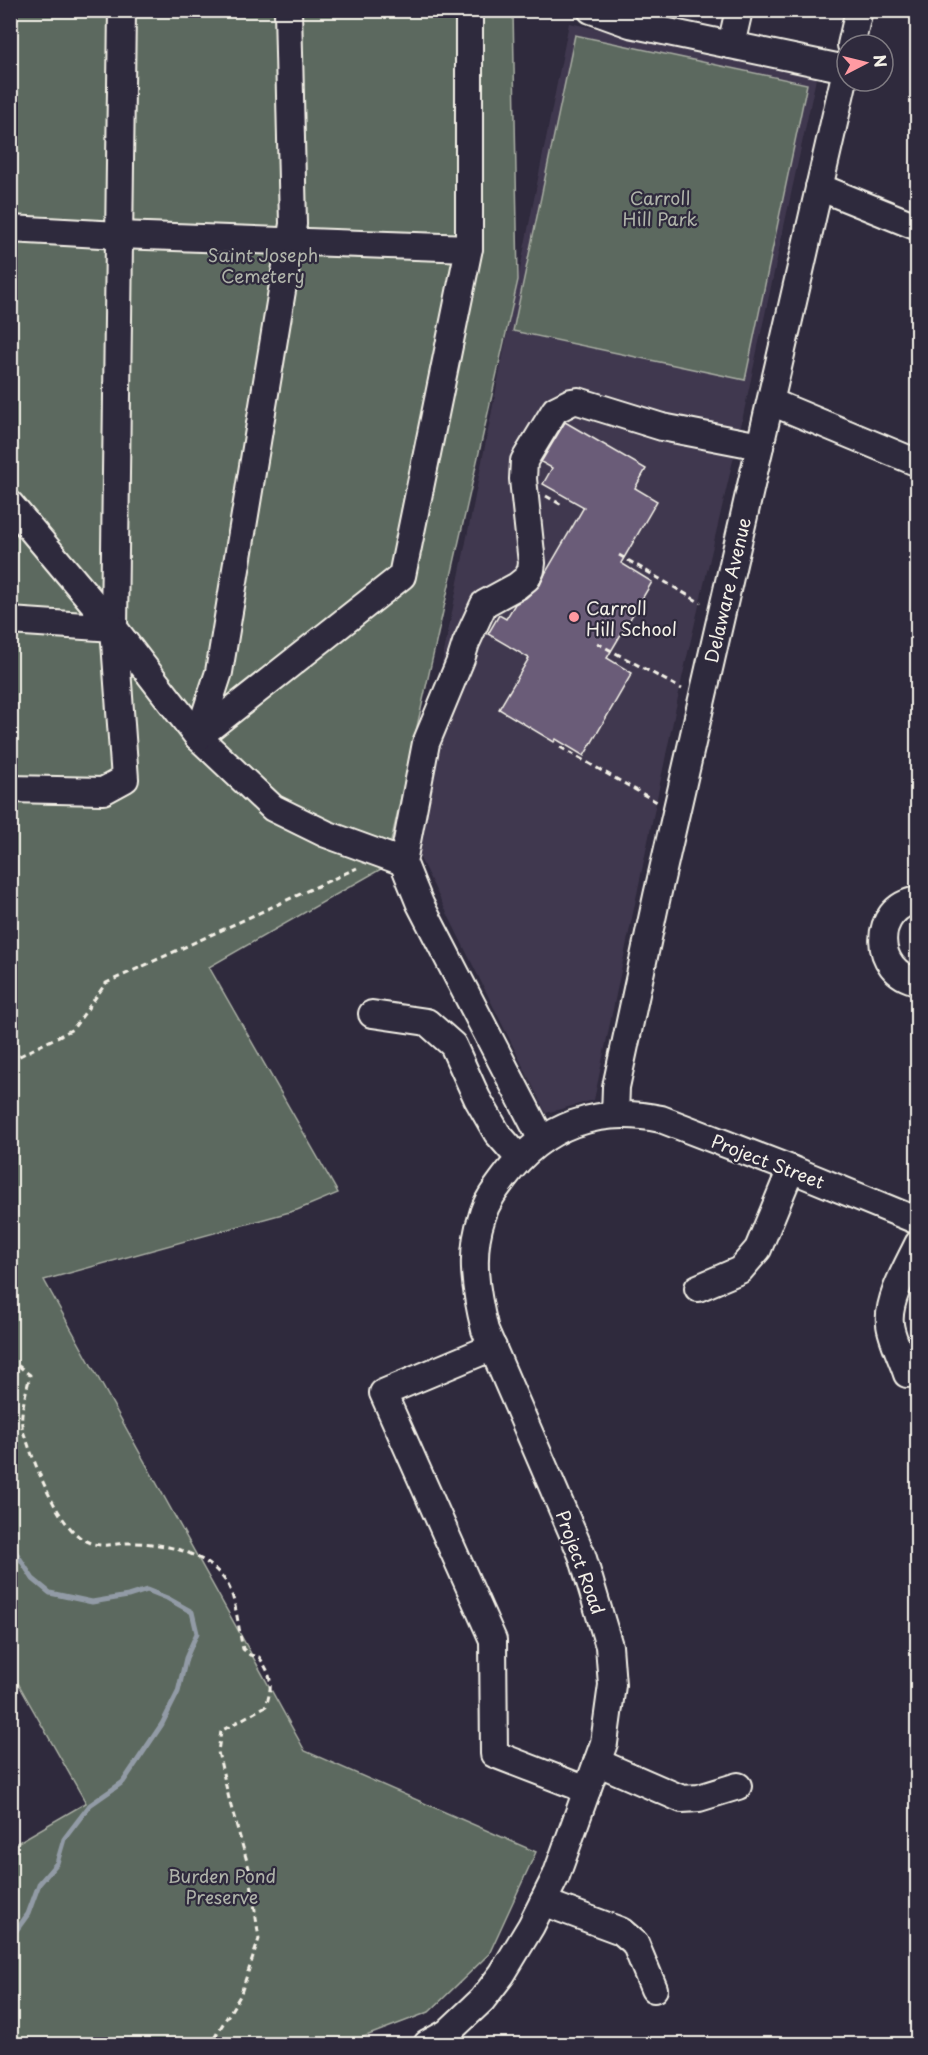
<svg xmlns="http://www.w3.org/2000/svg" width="928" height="2055" font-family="'Playpen Sans',sans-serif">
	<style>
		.built { fill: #41394f }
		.green { fill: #5c695e; stroke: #a8ada3; stroke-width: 1.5 }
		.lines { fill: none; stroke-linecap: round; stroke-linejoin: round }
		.stream { stroke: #929ba6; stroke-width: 5 }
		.building { fill: #6a5c78; stroke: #f4f1e8; stroke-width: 1.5 }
		.minor-casing { stroke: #f4f1e8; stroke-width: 30 }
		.path { stroke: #f4f1e8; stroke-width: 3; stroke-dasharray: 6 4.5; stroke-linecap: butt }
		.minor { stroke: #2f2a3d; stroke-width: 26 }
		.poi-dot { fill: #ff9aa2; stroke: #2f2a3d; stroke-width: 2 }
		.labels { text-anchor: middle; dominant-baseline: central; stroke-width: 4.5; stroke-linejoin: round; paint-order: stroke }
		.park-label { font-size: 18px; fill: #b0b4aa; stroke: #2f2a3d }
		.street-label { font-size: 18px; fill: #f4f1e8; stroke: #2f2a3d }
		.poi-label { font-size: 18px; fill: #f4f1e8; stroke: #2f2a3d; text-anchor: start }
	</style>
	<rect width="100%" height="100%" fill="#2f2a3d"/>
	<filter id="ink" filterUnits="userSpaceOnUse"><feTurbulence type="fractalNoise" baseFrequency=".0167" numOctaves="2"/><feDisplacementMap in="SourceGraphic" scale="12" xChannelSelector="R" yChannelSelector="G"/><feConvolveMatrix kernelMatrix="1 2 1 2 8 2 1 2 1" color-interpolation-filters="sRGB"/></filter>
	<g filter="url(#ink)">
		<path class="built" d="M 569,23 L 817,74 L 738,439 L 682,678 L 594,1100 L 546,1113 L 408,834 Z"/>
		<g class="green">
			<path d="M 11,11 L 513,11 L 518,280 L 390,846 L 381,869 L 209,967 L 338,1193 L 297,1210 L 44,1280 L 305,1751 L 536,1852 L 489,1954 L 429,2012 L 345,2044 L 11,2044 L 10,1847 L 86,1803 L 10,1669 Z"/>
			<path d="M 575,35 L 807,84 L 745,380 L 513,331 Z"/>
		</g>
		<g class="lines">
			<path class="stream" d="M 10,1543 L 33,1579 L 50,1593 L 92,1602 L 128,1596 L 147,1590 L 167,1598 L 192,1612 L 197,1633 L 186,1658 L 178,1692 L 162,1724 L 123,1782 L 90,1805 L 64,1839 L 57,1863 L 39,1884 L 28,1914 L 10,1939"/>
		</g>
		<path class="building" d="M 565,422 L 646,469 L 635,488 L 657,501 L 621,563 L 652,582 L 607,658 L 632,673 L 584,756 L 556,739 L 554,742 L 499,709 L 529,658 L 488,634 L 499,615 L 506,619 L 515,604 L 526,598 L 540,585 L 546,572 L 584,507 L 543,484 L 552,468 L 541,462 Z"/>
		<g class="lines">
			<g class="minor-casing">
				<g id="minor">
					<path d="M 122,10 L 114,628 L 198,737 L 273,808 L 326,834 L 403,862"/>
					<path d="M 591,10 L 630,24 L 846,69"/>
					<path d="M 731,45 L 739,10"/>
					<path d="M 851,45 L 859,10"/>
					<path d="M 819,187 L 918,227"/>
					<path d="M 10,229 L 119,235 L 469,248"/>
					<path d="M 771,402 L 918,463"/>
					<path d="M 10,504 L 114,628 L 10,621"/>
					<path d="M 198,737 L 402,576 L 469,248 L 469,10"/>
					<path d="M 198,737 L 219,672 L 293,224 L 288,10"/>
					<path d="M 10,789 L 103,791 L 125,779 L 114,628"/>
					<path d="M 918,900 C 871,907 872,973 918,981"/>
					<path d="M 372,1014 L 427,1022 L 453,1045 L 477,1098 L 497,1133 L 519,1158"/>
					<path d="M 615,1115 L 616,1087 L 657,896 L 847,66"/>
					<path d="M 542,1140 L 420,904 L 403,862 L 426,743 L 461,659 L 466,643 L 484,604 L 517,586 L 527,578 L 531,570 L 532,563 L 523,479 L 524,461 L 555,410 L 571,402 L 578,401 L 662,427 L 760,446"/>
					<path d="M 698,1288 L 740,1270 L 758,1249 L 791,1169"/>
					<path d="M 493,1347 L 383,1393 L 493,1640 L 494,1754 L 587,1790"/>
					<path d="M 907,1374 C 903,1361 891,1337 890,1324 C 887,1300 908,1265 918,1244"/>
					<path d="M 597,1762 L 682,1799 L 699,1798 L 738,1786"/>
					<path d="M 543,1902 L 621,1931 L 635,1943 L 654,1989"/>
					<path d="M 427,2044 L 447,2033 L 482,2000 L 502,1974 L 531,1926 L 556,1876 L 604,1743 L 612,1685 L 609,1646 L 582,1555 L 485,1330 C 476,1293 469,1255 482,1217 C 486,1202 495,1190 504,1178 C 543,1125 598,1106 661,1119 L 791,1169 L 918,1221"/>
				</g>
			</g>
			<g class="path">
				<path d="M 546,496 L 562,505"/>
				<path d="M 619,555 L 701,603"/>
				<path d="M 597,643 L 682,689"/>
				<path d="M 560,747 L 657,802"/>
				<path d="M 10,996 L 15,1002 L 10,1008"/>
				<path d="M 10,1061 L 73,1029 L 106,983 L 357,868"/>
				<path d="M 10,1359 L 30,1375 C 27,1389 20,1412 22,1425 C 22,1432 27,1440 29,1447 C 39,1474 60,1530 88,1542 C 104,1549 118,1542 133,1543 C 167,1543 212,1554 229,1587 C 236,1601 239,1632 243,1649 L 250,1655 L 259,1657 C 272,1675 273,1684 266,1706 L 221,1731 L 218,1752 L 230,1803 L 249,1868 L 259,1939 L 240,1996 L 213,2040 L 201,2044"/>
			</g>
			<use href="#minor" class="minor"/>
		</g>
	</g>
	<circle class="poi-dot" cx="574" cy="617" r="6"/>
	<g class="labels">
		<g class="park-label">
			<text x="660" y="197">Carroll<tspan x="660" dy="21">Hill Park</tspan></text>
			<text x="263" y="254">Saint Joseph<tspan x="263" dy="21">Cemetery</tspan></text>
			<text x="222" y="1875">Burden Pond<tspan x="222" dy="21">Preserve</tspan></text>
		</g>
		<g class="street-label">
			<text transform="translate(727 590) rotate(-77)">Delaware Avenue</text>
			<text transform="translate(768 1161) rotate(21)">Project Street</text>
			<text transform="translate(581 1562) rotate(70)">Project Road</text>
		</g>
		<g class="poi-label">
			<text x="586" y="607">Carroll<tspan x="586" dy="21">Hill School</tspan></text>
		</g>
	</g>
	<rect width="928" height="2055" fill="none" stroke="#2f2a3d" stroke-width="36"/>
	<rect x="18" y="18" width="892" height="2019" fill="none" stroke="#f4f1e8" stroke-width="2" filter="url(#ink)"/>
	<g transform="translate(865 63) rotate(83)"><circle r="28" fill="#2f2a3d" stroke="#7e7a81" stroke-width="1.5"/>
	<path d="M0-4.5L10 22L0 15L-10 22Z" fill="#ff9aa2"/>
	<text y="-9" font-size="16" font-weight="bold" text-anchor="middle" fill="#f4f1e8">N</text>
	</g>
</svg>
